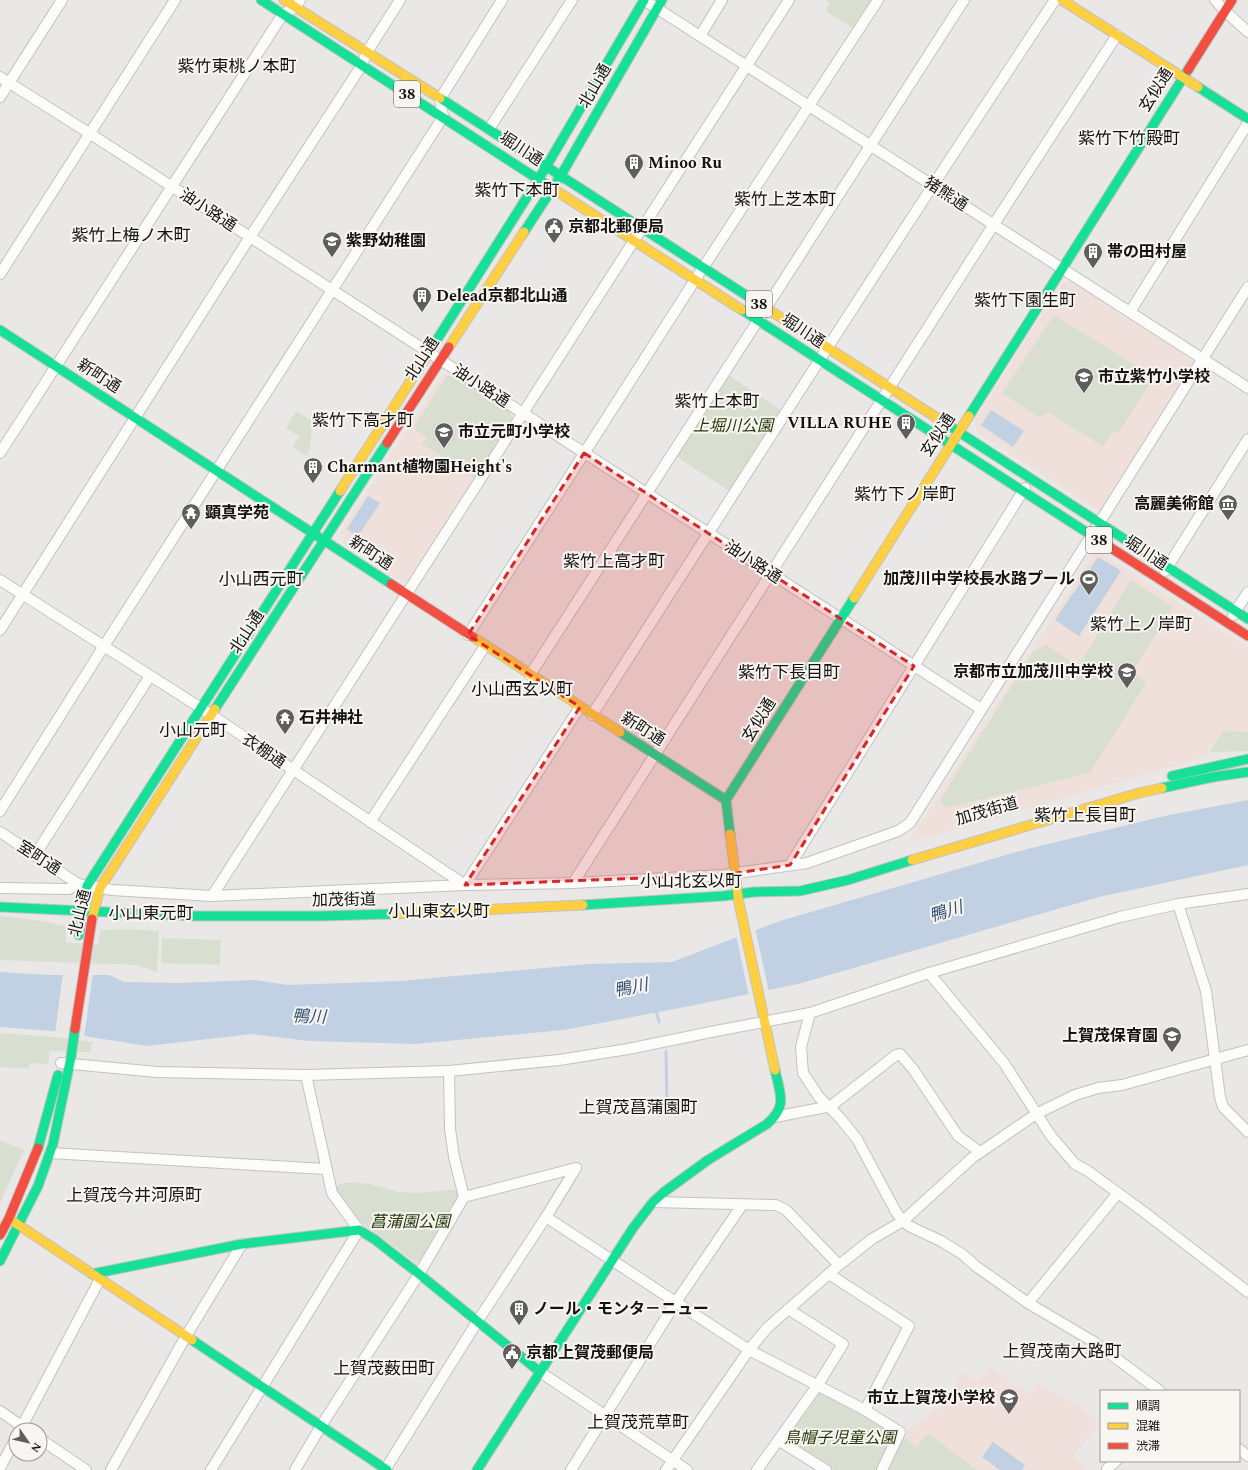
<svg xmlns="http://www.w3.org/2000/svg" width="1248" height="1470" font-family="Spectral,'Noto Sans JP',serif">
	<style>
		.education { fill: #efe0dc }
		.green { fill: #d8dfd1 }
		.water { fill: #c1d0e2 }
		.pier { fill: #eae8e6 }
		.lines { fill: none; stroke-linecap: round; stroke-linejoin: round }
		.stream { stroke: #c1d0e2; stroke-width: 3 }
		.street-casing { stroke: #c3c2c0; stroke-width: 12 }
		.fast-casing { stroke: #c3c2c0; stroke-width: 11 }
		.slow-casing { stroke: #c3c2c0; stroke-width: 11 }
		.jam-casing { stroke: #c3c2c0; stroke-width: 11 }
		.street { stroke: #fcfcfb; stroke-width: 10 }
		.fast { stroke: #16e098; stroke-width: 9 }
		.slow { stroke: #ffcf43; stroke-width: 9 }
		.jam { stroke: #f24e42; stroke-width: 9 }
		.marked { fill: #d62828; fill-opacity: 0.2; stroke: #d62828; stroke-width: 3; stroke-dasharray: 8 5; stroke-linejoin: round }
		.labels { text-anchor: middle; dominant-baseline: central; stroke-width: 4; stroke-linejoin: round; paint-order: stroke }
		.shield { fill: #f9f6f2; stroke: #595755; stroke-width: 1 }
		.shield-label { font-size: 15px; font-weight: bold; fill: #141312 }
		.street-label { font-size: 16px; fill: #141312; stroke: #f9f6f2 }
		.poi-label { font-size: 16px; font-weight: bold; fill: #141312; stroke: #f9f6f2; text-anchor: start }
		.park-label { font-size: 16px; font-style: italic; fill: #23390a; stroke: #f9f6f2 }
		.neighbourhood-label { font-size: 17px; fill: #141312; stroke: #f9f6f2 }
		.water-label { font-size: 17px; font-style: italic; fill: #305379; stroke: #f9f6f2 }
	</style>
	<rect width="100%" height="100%" fill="#eae8e6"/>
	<g class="education">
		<path d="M 1070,281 L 1193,361 L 1193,365 L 1100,512 L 977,432 L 974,422 L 1062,283 Z"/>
		<path d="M 449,372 L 512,412 L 514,419 L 408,581 L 402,581 L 343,543 L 340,533 L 443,374 Z"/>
		<path d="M 1096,550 L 1248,647 L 1248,732 L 1223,731 L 1206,757 L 908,843 Z"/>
		<path d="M 990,1367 L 1030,1395 L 1039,1383 L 1079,1406 L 1099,1423 L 1074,1456 L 1089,1470 L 885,1470 L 899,1440 L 913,1425 L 939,1408 L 956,1385 L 960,1372 L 979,1382 Z"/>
	</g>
	<g class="green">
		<path d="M 825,0 L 871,0 L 853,28 L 826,11 L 830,3 Z"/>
		<path d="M 1054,315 L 1154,377 L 1118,434 L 1113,431 L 1103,447 L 1050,413 L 1038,417 L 1002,393 Z"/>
		<path d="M 727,374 L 783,412 L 731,492 L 674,455 Z"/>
		<path d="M 446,376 L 456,376 L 507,409 L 513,420 L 475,478 L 422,444 L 427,437 L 416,430 L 415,426 Z"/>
		<path d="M 296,411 L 314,422 C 309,434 313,446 307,456 L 293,447 L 299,436 L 286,428 Z"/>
		<path d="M 1131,580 L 1173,607 L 1132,672 L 1147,682 L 1090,773 L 945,808 L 940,800 L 1033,652 L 1046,645 L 1078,666 Z"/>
		<path d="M 1223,731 L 1248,732 L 1248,751 L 1210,752 Z"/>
		<path d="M 0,916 L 42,921 L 66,926 L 66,942 L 98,945 L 101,930 L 129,929 L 159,931 L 157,972 L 137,965 L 0,960 Z"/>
		<path d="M 162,938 L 221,940 L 220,965 L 161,963 Z"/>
		<path d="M 0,1033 L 53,1037 L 93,1042 L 90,1052 L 50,1051 L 48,1064 L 30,1063 L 28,1069 L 0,1067 Z"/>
		<path d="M 0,1140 L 24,1150 L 0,1203 Z"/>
		<path d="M 346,1182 L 370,1184 L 399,1192 L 417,1193 L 460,1189 L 461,1199 L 420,1262 L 416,1263 L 361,1222 L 334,1189 L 340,1184 Z"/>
		<path d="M 818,1391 L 893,1433 L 877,1470 L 834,1470 L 785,1441 Z"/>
		<path d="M 926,1435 L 930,1435 L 977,1470 L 886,1470 L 900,1440 L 906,1439 L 917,1447 Z"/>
	</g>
	<g class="water">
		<path d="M 991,410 L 1024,431 L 1013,447 L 981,425 Z"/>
		<path d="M 368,496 L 380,503 L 358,536 L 347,529 Z"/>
		<path d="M 1098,557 L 1121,571 L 1079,636 L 1055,620 Z"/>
		<path d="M 1248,800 L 1248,865 L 1099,897 L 798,984 L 680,1008 L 564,1030 L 415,1044 L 309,1041 L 252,1034 L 147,1046 L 53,1031 L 0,1027 L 0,972 L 48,975 L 109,975 L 124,982 L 178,983 L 255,980 L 288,985 L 400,981 L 588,964 L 672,962 L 780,921 L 1027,849 L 1169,815 Z"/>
		<path d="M 993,1442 L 1025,1465 L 1022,1470 L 1000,1470 L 982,1457 Z"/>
	</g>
	<g class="pier">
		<path d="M 755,928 L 769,992 L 749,996 L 736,935 Z"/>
		<path d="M 63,973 L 93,973 L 84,1037 L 55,1033 Z"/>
	</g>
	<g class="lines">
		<g class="stream">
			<path d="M 656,1010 L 659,1022"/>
			<path d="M 666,1051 L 667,1107"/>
		</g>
		<g class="street-casing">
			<g id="street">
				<path d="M 644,0 L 1248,388"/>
				<path d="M 1215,0 L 1225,11 L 1248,32"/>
				<path d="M 700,36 L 722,0"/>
				<path d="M 0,77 L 89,133 L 981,709"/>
				<path d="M 0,97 L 62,0"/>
				<path d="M 489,129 L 572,0"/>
				<path d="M 0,274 L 175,0"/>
				<path d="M 1130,312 L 1248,123"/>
				<path d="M 0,453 L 283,14 L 296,7 L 300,0"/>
				<path d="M 1165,571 L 1248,439"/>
				<path d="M 0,580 L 201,708 L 465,885"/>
				<path d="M 1233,615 L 1248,592"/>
				<path d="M 0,630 L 250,237 L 362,65 L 367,52 L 400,0"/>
				<path d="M 468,635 L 695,280 L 878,0"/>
				<path d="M 530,675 L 964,0"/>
				<path d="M 592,715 C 745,476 898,236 1055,0"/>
				<path d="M 0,811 L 104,646 L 443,117 L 440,99 L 502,0"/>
				<path d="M 370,822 L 485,646"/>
				<path d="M 0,832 L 78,884 L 112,890 L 212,896 L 465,885 L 573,883 L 723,875 L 807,863 L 898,831 L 910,823 L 1248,287"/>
				<path d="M 35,855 L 150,676"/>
				<path d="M 790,865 L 1025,488"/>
				<path d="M 573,883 L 994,224 L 1117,35"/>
				<path d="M 465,885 L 580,707"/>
				<path d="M 0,888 L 69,889 L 78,884"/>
				<path d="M 212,896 L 789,0"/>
				<path d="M 1178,904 L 1206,991 L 1220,1097 L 1223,1107 L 1248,1132"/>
				<path d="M 929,973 L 1004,1063 L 1051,1136 L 1075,1164 L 1088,1171 L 1144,1212 L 1248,1292"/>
				<path d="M 810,1013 L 801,1047 L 803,1073 L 819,1097 L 840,1118 L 857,1139 L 896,1212 L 903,1221 L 909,1226 L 941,1241 L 962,1254 L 977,1267 L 1028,1303 L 1094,1342 L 1160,1391"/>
				<path d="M 61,1063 L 157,1072 L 306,1075 L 449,1071 L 559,1060 L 628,1049 L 716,1031 L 810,1013 L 929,973 L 1120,917 L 1178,904 L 1248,894"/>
				<path d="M 775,1117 L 831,1106 L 896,1055 L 900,1054 L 913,1069 L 958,1136 L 980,1152"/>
				<path d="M 50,1153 L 325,1169"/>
				<path d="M 464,1197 L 576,1168"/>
				<path d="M 653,1202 L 776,1205 L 786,1210 L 839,1265"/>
				<path d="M 546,1217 L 749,1350 L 865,1410 L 900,1432 L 882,1470"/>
				<path d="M 829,1274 L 909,1326 L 865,1410"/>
				<path d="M 1028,1303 L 1118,1193"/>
				<path d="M 540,1372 L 687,1470"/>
				<path d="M 0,1411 L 27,1430"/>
				<path d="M 20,1430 L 100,1279"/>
				<path d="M 40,1439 L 86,1470"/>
				<path d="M 778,1440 L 826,1470"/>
				<path d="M 1239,1449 L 1248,1456"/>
				<path d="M 0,1468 L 16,1438"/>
				<path d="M 1107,1469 L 1116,1461"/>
				<path d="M 111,1470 L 186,1336 L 242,1244"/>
				<path d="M 211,1470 L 359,1230 L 332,1193 L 306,1075"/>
				<path d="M 295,1470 L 321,1426 L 419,1274 L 464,1197 L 454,1157 L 450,1129 L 449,1071"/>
				<path d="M 385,1470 L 477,1322 L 546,1217 L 576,1168"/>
				<path d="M 571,1470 L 676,1302 L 742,1205"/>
				<path d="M 666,1470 L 749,1350 L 767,1328 L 839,1265 L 872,1239 L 903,1221 L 972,1158 L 1036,1114 L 1075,1095 L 1098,1088 L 1122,1085 L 1248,1050"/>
				<path d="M 757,1470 L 817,1386 L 843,1344 L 788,1309"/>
			</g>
		</g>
		<g class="fast-casing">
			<g id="fast">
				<path d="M 261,0 L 547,185"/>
				<path d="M 1198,87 L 1248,119"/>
				<path d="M 440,98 L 752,299"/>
				<path d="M 524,232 L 560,177 L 662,0"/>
				<path d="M 742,310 L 1108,546"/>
				<path d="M 0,330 L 391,584"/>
				<path d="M 426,357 L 546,167 L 644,0"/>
				<path d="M 969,416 L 1188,70"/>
				<path d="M 948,425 L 1248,619"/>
				<path d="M 215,709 L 387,443"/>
				<path d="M 620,732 L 726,800"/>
				<path d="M 1172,776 L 1248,759"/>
				<path d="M 1162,788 L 1213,777 L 1248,772"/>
				<path d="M 730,834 L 726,800 L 854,598"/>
				<path d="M 583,905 L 723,896 L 754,892 L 800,891 L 848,880 L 912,860"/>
				<path d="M 0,907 L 191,916 L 320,916 L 393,914"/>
				<path d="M 79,935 L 87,886 L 340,491"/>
				<path d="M 38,1148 L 58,1075"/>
				<path d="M 0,1261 L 38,1186 L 53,1144 L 71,1057 L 75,1029"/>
				<path d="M 92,1274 L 242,1244 L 359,1230 L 374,1239 L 419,1274 L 540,1372"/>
				<path d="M 192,1340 L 387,1470"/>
				<path d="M 477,1470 L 633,1228 L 653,1202 L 664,1192 L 708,1160 L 767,1124 C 788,1106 780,1094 775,1070"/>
			</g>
		</g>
		<g class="slow-casing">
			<g id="slow">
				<path d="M 284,0 L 440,98"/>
				<path d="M 1062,0 L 1198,87"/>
				<path d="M 547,185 L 742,310"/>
				<path d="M 752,299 L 948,425"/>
				<path d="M 449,347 L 524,232"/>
				<path d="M 340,491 L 426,357"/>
				<path d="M 854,598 L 969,416"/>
				<path d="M 473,637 L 620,732"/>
				<path d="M 730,834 L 739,903 L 775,1070"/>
				<path d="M 912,860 L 1139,793 L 1162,788"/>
				<path d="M 393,914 L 583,905"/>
				<path d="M 92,919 L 100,888 L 215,709"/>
				<path d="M 11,1220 L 192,1340"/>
			</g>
		</g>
		<g class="jam-casing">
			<g id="jam">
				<path d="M 1188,70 L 1232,0"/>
				<path d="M 387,443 L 449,347"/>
				<path d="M 1108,546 L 1248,636"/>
				<path d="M 391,584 L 473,637"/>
				<path d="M 75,1029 L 92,919"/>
				<path d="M 0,1235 L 9,1218 L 38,1148"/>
			</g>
		</g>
		<use href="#street" class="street"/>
		<use href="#fast" class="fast"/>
		<use href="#slow" class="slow"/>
		<use href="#jam" class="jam"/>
	</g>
	<path class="marked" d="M 584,453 L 914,666 L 790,865 L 723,875 L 465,885 L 580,707 L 468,635 Z"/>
	<defs>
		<g id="building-pin" transform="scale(1)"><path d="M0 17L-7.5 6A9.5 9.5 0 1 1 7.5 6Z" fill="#5f5e5c" stroke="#f9f6f2"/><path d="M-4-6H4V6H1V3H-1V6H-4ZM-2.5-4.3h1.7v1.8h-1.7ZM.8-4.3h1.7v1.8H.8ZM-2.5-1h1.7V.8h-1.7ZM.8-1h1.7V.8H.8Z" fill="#fff"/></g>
		<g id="civic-pin" transform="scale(1)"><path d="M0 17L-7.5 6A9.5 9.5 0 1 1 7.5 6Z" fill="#5f5e5c" stroke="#f9f6f2"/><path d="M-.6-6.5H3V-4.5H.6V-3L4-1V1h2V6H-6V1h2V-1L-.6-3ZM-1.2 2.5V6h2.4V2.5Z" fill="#fff"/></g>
		<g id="school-pin" transform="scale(1)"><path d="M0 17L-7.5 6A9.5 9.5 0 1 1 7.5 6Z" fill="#5f5e5c" stroke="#f9f6f2"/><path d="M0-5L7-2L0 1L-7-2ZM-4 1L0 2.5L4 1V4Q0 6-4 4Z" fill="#fff"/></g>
		<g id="museum-pin" transform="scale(1)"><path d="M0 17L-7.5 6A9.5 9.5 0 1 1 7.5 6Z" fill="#5f5e5c" stroke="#f9f6f2"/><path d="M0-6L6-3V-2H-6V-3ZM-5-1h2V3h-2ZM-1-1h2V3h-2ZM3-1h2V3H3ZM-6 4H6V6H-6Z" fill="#fff"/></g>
		<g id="temple-pin" transform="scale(1)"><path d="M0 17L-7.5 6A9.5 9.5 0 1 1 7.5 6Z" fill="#5f5e5c" stroke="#f9f6f2"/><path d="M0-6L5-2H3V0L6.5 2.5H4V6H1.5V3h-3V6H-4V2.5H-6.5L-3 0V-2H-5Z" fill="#fff"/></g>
		<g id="stadium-pin" transform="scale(1)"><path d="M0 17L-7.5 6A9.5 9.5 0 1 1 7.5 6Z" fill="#5f5e5c" stroke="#f9f6f2"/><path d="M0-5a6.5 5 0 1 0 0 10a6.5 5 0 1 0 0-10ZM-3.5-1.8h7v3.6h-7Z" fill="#fff"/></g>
	</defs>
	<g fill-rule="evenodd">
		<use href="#building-pin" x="634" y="163"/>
		<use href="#civic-pin" x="554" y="227"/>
		<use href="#school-pin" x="332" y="241"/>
		<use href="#building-pin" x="1093" y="252"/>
		<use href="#building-pin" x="422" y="296"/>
		<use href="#school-pin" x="1084" y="377"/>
		<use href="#building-pin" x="906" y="423"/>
		<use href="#school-pin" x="444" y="432"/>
		<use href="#building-pin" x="313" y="467"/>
		<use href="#museum-pin" x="1228" y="504"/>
		<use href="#temple-pin" x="191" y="513"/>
		<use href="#stadium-pin" x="1089" y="579"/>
		<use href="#school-pin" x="1127" y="672"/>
		<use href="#temple-pin" x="285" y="718"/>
		<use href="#school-pin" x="1172" y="1036"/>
		<use href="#building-pin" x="519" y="1309"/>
		<use href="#civic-pin" x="512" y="1353"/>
		<use href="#school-pin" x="1009" y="1398"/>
	</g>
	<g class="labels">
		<g class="shield">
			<rect x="394" y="81" width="26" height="26" rx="3"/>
			<rect x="746" y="291" width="26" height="26" rx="3"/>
			<rect x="1086" y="527" width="26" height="26" rx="3"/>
		</g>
		<g class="shield-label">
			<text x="407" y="94">38</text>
			<text x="759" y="304">38</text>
			<text x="1099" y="540">38</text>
		</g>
		<g class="street-label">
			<text transform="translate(595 86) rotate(-60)">北山通</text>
			<text transform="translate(1156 90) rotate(-58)">玄似通</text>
			<text transform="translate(521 149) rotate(33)">堀川通</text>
			<text transform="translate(946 194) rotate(33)">猪熊通</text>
			<text transform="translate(208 210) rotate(33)">油小路通</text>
			<text transform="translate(803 331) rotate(33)">堀川通</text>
			<text transform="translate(422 359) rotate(-57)">北山通</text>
			<text transform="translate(99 376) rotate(33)">新町通</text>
			<text transform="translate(481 386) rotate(33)">油小路通</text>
			<text transform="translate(938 435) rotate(-57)">玄似通</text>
			<text transform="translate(371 553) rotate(33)">新町通</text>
			<text transform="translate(1146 553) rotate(33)">堀川通</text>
			<text transform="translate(753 562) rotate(33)">油小路通</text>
			<text transform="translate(247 632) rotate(-57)">北山通</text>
			<text transform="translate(759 720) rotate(-58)">玄似通</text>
			<text transform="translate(643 729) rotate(32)">新町通</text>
			<text transform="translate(264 751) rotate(34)">衣棚通</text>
			<text transform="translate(987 811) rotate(-16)">加茂街道</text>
			<text transform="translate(39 858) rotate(33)">室町通</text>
			<text transform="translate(344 900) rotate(-1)">加茂街道</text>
			<text transform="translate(80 913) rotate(-76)">北山通</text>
		</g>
		<g class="poi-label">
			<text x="648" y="163">Minoo Ru</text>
			<text x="568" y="227">京都北郵便局</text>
			<text x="346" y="241">紫野幼稚園</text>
			<text x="1107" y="252">帯の田村屋</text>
			<text x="436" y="296">Delead京都北山通</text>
			<text x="1098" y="377">市立紫竹小学校</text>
			<text x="892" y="423" text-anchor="end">VILLA RUHE</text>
			<text x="458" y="432">市立元町小学校</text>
			<text x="327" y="467">Charmant植物園Height's</text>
			<text x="1214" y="504" text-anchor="end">高麗美術館</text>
			<text x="205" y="513">顕真学苑</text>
			<text x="1075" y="579" text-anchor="end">加茂川中学校長水路プール</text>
			<text x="1113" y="672" text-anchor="end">京都市立加茂川中学校</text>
			<text x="299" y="718">石井神社</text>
			<text x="1158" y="1036" text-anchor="end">上賀茂保育園</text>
			<text x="533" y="1309">ノール・モンタ－ニュー</text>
			<text x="526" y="1353">京都上賀茂郵便局</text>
			<text x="995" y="1398" text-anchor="end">市立上賀茂小学校</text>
		</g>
		<g class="park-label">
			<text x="733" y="426">上堀川公園</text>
			<text x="410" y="1222">菖蒲園公園</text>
			<text x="840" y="1438">鳥帽子児童公園</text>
		</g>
		<g class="neighbourhood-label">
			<text x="237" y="67">紫竹東桃ノ本町</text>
			<text x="1129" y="139">紫竹下竹殿町</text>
			<text x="517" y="191">紫竹下本町</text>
			<text x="785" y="200">紫竹上芝本町</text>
			<text x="131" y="236">紫竹上梅ノ木町</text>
			<text x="1025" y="301">紫竹下園生町</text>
			<text x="717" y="402">紫竹上本町</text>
			<text x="363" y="421">紫竹下高才町</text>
			<text x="905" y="495">紫竹下ノ岸町</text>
			<text x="614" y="562">紫竹上高才町</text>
			<text x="261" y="580">小山西元町</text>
			<text x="1141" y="625">紫竹上ノ岸町</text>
			<text x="789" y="673">紫竹下長目町</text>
			<text x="522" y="690">小山西玄以町</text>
			<text x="193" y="731">小山元町</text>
			<text x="1085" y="816">紫竹上長目町</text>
			<text x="691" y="882">小山北玄以町</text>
			<text x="439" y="912">小山東玄以町</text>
			<text x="151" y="914">小山東元町</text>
			<text x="638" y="1108">上賀茂菖蒲園町</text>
			<text x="134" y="1196">上賀茂今井河原町</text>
			<text x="1062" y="1352">上賀茂南大路町</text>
			<text x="384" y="1369">上賀茂薮田町</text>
			<text x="638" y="1423">上賀茂荒草町</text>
		</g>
		<g class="water-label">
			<text transform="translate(946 912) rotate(-17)">鴨川</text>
			<text transform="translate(631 988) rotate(-11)">鴨川</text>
			<text transform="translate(309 1017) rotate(2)">鴨川</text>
		</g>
	</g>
	<rect x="1100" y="1390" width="140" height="72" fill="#f9f6f2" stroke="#9d9b98"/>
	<rect x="1108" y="1403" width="20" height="6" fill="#16e098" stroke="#9d9b98"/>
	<text x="1136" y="1410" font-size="12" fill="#141312">順調</text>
	<rect x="1108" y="1423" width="20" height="6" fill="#ffcf43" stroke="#9d9b98"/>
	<text x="1136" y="1430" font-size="12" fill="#141312">混雑</text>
	<rect x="1108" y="1443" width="20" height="6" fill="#f24e42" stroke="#9d9b98"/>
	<text x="1136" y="1450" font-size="12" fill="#141312">渋滞</text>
	<g transform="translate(28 1442) rotate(124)"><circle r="19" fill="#f9f6f2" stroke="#9d9b98"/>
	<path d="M0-3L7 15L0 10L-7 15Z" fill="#5f5e5c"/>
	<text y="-6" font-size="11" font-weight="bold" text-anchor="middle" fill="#141312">N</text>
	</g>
</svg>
